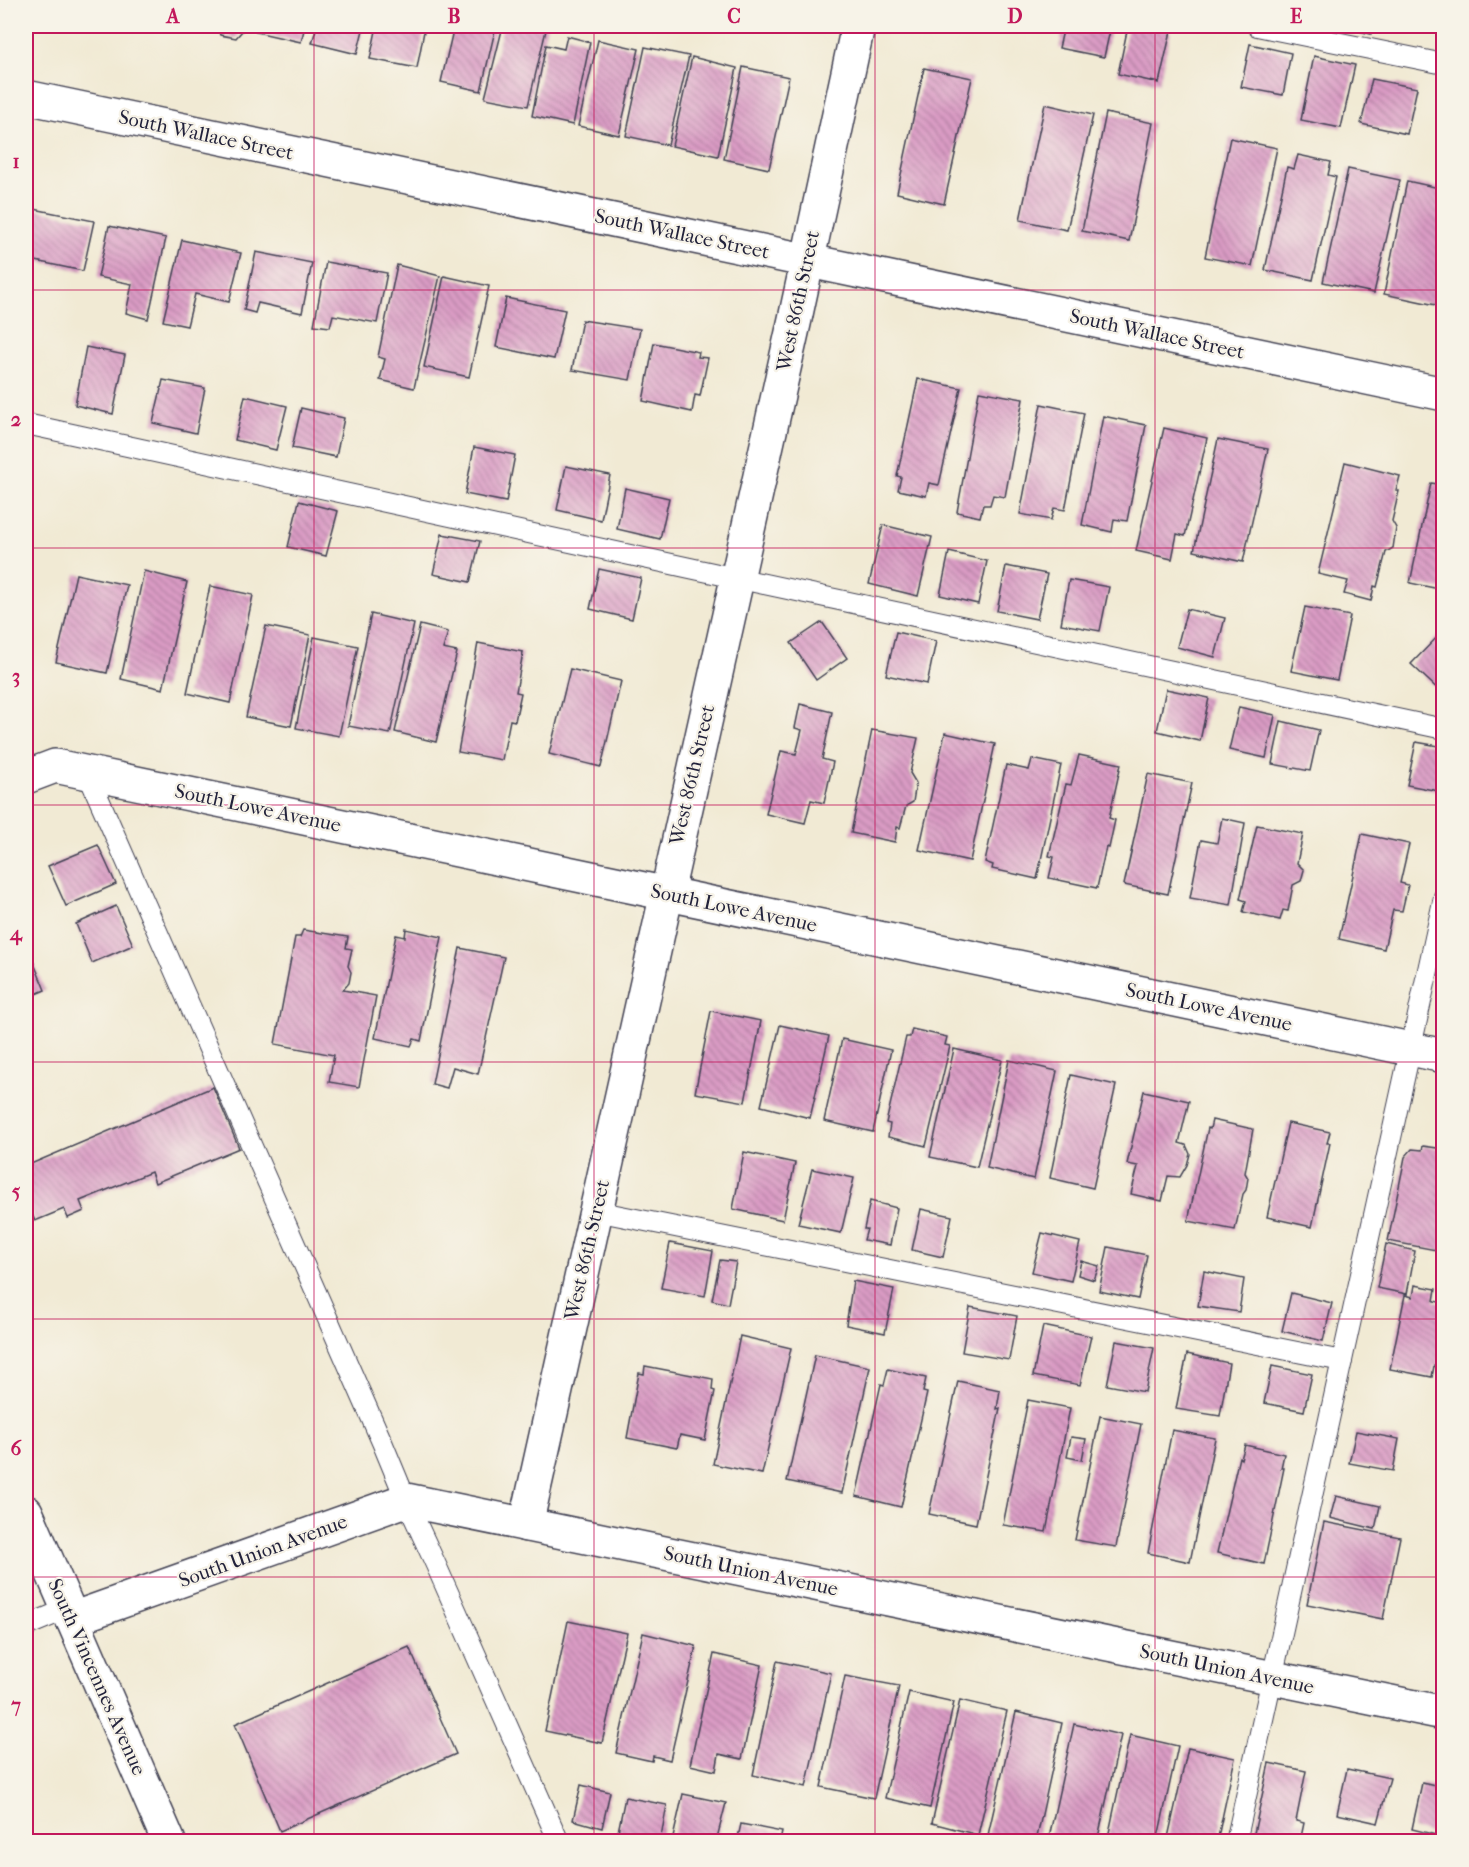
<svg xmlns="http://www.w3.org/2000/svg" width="1469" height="1867" font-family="'IM FELL French Canon',serif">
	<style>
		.building { fill: url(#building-back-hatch) }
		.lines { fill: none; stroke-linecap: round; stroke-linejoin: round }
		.lane-casing { stroke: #414052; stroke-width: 22 }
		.street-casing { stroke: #414052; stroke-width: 36 }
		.secondary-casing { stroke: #414052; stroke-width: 36 }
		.lane { stroke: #fff; stroke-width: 20 }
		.street { stroke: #fff; stroke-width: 33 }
		.secondary { stroke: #fff; stroke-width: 33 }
		.grid { fill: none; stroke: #c2185b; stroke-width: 1.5; stroke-opacity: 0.55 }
		.labels { text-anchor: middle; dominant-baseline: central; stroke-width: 4.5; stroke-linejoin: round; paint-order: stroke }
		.street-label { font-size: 20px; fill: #22223b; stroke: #f7f3e8 }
		.neatline { fill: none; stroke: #c2185b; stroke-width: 2 }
		.grid-label { font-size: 20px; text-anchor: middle; font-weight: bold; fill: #c2185b }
	</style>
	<defs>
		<pattern id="building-back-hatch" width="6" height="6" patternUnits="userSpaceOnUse" patternTransform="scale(1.5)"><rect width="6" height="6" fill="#da9bc4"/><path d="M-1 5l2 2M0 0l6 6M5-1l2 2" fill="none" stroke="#b07ea0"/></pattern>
	</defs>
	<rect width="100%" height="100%" fill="#f7f3e8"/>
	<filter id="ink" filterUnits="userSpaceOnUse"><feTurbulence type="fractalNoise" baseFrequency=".0167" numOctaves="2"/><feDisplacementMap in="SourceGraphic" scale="12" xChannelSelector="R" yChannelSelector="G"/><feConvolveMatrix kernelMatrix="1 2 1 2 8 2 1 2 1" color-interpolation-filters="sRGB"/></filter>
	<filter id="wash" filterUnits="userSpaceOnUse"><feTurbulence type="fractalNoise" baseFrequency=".008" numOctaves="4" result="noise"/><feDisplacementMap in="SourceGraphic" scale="24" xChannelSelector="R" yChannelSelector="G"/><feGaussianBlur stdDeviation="1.35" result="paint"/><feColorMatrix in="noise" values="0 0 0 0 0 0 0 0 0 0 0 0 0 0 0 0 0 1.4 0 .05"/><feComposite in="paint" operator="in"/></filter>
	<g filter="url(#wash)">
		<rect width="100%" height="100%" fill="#f1ead4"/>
		<g id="blocks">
			<g class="building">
				<path d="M 217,26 L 244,26 L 242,31 L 236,38 L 220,35 Z"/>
				<path d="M 257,26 L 305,26 L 301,42 L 256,32 Z"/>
				<path d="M 317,26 L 364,26 L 357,54 L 312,43 Z"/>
				<path d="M 377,26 L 425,26 L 417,68 L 370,59 Z"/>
				<path d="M 454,26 L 496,26 L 481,91 L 441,82 Z"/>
				<path d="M 503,26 L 547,26 L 528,106 L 485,98 Z"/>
				<path d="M 1064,26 L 1111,26 L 1104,57 L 1059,48 Z"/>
				<path d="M 1128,26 L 1142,26 L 1171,31 L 1159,83 L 1118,74 Z"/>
				<path d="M 1338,26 L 1372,26 L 1371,34 Z"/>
				<path d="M 567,36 L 590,42 L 573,125 L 532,116 L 546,45 L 564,49 Z"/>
				<path d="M 598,40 L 639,49 L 619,135 L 578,126 Z"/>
				<path d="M 1250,44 L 1291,53 L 1283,95 L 1241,87 Z"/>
				<path d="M 645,47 L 689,56 L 668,145 L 626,136 Z"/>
				<path d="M 1314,56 L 1355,65 L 1341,128 L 1301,120 Z"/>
				<path d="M 692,57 L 737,68 L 718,156 L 672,146 Z"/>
				<path d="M 743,67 L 789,77 L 769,169 L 724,159 Z"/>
				<path d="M 924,68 L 972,78 L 944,204 L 897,193 Z"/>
				<path d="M 1372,79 L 1417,88 L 1407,134 L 1361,124 Z"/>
				<path d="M 1045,104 L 1093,115 L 1067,230 L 1020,220 Z"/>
				<path d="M 1106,113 L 1153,123 L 1129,241 L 1082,231 Z"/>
				<path d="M 1230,138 L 1277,148 L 1252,266 L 1205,257 Z"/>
				<path d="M 1298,155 L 1331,162 L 1328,175 L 1336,177 L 1313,280 L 1265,270 L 1287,167 L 1294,169 Z"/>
				<path d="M 1348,169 L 1400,180 L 1374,293 L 1323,282 Z"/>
				<path d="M 1407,181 L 1444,189 L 1444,267 L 1436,305 L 1384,294 Z"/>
				<path d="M 34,209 L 94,221 L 83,271 L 26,259 L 26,246 Z"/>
				<path d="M 109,226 L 166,238 L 148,319 L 126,313 L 132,284 L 98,277 Z"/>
				<path d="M 182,240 L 241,253 L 229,302 L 195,294 L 187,326 L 163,321 Z"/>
				<path d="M 256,252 L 312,263 L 302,313 L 258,303 L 255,313 L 244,310 Z"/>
				<path d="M 326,262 L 387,273 L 377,323 L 333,315 L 330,327 L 314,325 Z"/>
				<path d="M 397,265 L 440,276 L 414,388 L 380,380 L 385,359 L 378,357 Z"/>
				<path d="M 444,276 L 489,286 L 469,377 L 424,367 Z"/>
				<path d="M 506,298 L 565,310 L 554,359 L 496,347 Z"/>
				<path d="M 582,320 L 640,329 L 630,380 L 572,370 Z"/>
				<path d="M 654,343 L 699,352 L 698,357 L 708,358 L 700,396 L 695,395 L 692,412 L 643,401 Z"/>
				<path d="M 86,347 L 125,355 L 113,414 L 75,405 Z"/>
				<path d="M 918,379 L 961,388 L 939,485 L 929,483 L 926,496 L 898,490 L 901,477 L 897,476 Z"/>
				<path d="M 163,380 L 205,388 L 196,433 L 153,423 Z"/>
				<path d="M 979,391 L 1023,399 L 1005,497 L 993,495 L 990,505 L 983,505 L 980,517 L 957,512 Z"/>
				<path d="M 245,396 L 287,406 L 276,450 L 235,440 Z"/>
				<path d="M 1041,404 L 1084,413 L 1065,510 L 1054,508 L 1051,520 L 1020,514 Z"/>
				<path d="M 301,408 L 344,418 L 336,457 L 292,448 Z"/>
				<path d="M 1103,416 L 1146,425 L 1127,521 L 1114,519 L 1112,532 L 1082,525 Z"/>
				<path d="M 1164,428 L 1207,438 L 1185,536 L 1177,534 L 1172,559 L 1136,551 Z"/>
				<path d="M 1218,439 L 1268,449 L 1243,562 L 1194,551 Z"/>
				<path d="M 474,447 L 515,455 L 506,502 L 465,494 Z"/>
				<path d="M 1345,462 L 1400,476 L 1396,491 L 1399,491 L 1392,521 L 1396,528 L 1393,548 L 1386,552 L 1377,587 L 1374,586 L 1371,601 L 1344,594 L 1348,581 L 1318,574 Z"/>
				<path d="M 566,466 L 610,475 L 601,520 L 557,510 Z"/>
				<path d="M 1431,483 L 1444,485 L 1444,590 L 1410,583 Z"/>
				<path d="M 625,488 L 669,498 L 660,539 L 617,529 Z"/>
				<path d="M 299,501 L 338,511 L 326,556 L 288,547 Z"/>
				<path d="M 883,525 L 932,537 L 918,596 L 869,584 Z"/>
				<path d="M 442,534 L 480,541 L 470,582 L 433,574 Z"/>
				<path d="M 949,552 L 987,561 L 978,604 L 940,595 Z"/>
				<path d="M 1006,566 L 1047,574 L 1037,619 L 997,611 Z"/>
				<path d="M 599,569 L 641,578 L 632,619 L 590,609 Z"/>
				<path d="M 144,571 L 187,582 L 163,689 L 121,679 Z"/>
				<path d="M 76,574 L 127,585 L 107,673 L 56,662 Z"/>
				<path d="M 1069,580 L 1109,587 L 1100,631 L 1061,624 Z"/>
				<path d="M 210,586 L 253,595 L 230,703 L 187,693 Z"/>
				<path d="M 1305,607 L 1350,616 L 1337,680 L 1291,671 Z"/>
				<path d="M 1187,609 L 1225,618 L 1215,657 L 1177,647 Z"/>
				<path d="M 371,614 L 414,624 L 390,734 L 348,726 Z"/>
				<path d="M 822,622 L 847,658 L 816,680 L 791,643 Z"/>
				<path d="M 420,625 L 448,632 L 443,649 L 457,652 L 436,742 L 395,732 Z"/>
				<path d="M 266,626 L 310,635 L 291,726 L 246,717 Z"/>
				<path d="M 896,632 L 936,641 L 927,684 L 886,675 Z"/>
				<path d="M 1441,633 L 1444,634 L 1444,695 L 1411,664 Z"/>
				<path d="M 314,637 L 358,646 L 339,736 L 296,728 Z"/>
				<path d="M 478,643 L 523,652 L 516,692 L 521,693 L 515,721 L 510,720 L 502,760 L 458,752 Z"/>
				<path d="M 570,669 L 621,681 L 601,767 L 549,754 Z"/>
				<path d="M 1166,689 L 1209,698 L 1200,741 L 1157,731 Z"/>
				<path d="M 800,704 L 832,712 L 822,759 L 833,762 L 824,803 L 811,800 L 805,823 L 766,814 L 781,751 L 796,754 L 802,730 L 795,728 Z"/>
				<path d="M 1239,707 L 1275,715 L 1266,758 L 1229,750 Z"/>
				<path d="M 1281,721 L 1319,730 L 1310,771 L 1272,764 Z"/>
				<path d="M 872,730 L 918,738 L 910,773 L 916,783 L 913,802 L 906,806 L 900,828 L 897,827 L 895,842 L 851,833 Z"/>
				<path d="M 945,733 L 995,744 L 970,861 L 919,850 Z"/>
				<path d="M 1416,742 L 1444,747 L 1444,792 L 1407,785 Z"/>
				<path d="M 1079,755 L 1121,764 L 1109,818 L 1115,820 L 1109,848 L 1106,847 L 1097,888 L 1049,878 L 1054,857 L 1049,856 L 1066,784 L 1071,785 Z"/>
				<path d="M 1032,759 L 1061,765 L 1037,879 L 992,869 L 993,865 L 985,862 L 1006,765 L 1029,770 Z"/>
				<path d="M 1148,774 L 1192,783 L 1168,894 L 1124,885 Z"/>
				<path d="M 1222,818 L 1245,823 L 1231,905 L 1190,898 L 1201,840 L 1217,843 Z"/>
				<path d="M 1257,825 L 1303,834 L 1297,863 L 1304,870 L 1301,881 L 1293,885 L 1288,911 L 1283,910 L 1280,920 L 1243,912 L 1246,901 L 1240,899 Z"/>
				<path d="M 1362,834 L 1409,844 L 1400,883 L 1408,885 L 1402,911 L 1393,910 L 1384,949 L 1339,939 Z"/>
				<path d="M 98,845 L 116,884 L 66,906 L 48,866 Z"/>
				<path d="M 116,906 L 133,945 L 92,963 L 76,924 Z"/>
				<path d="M 406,929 L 442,937 L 421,1041 L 414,1039 L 411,1046 L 375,1038 L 396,935 L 405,937 Z"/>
				<path d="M 303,930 L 348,937 L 346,948 L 352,949 L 348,966 L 351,972 L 349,983 L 343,990 L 376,996 L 359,1087 L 329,1082 L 334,1055 L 275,1044 L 295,937 L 300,937 Z"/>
				<path d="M 460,948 L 504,957 L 478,1074 L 453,1067 L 447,1088 L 432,1084 Z"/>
				<path d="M 28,949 L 45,990 L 26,998 L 26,950 Z"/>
				<path d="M 711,1011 L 761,1021 L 745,1102 L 695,1093 Z"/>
				<path d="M 780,1025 L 829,1036 L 810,1118 L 761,1106 Z"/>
				<path d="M 912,1029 L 947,1037 L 945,1045 L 950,1046 L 926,1146 L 888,1137 L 890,1124 L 886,1123 L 906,1037 L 910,1037 Z"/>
				<path d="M 842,1039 L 891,1050 L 873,1132 L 824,1121 Z"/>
				<path d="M 954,1049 L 1002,1060 L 977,1167 L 930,1157 Z"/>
				<path d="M 1009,1060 L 1057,1071 L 1034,1179 L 987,1168 Z"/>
				<path d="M 1071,1075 L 1116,1085 L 1093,1188 L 1050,1178 Z"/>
				<path d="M 213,1087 L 239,1148 L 155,1183 L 151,1172 L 80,1201 L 84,1211 L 68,1218 L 64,1209 L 35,1221 L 26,1200 L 26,1166 Z"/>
				<path d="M 1144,1091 L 1189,1101 L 1179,1143 L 1186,1145 L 1190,1154 L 1187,1165 L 1180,1177 L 1168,1176 L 1162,1201 L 1131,1194 L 1138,1166 L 1127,1164 Z"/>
				<path d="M 1212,1120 L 1253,1129 L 1245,1173 L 1248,1178 L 1246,1190 L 1243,1194 L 1235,1230 L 1188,1221 L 1208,1128 L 1210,1129 Z"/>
				<path d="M 1288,1123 L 1330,1132 L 1327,1143 L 1330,1143 L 1312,1227 L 1267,1217 Z"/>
				<path d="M 1423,1146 L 1444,1149 L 1444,1242 L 1441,1251 L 1388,1241 L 1405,1157 L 1412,1149 L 1422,1150 Z"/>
				<path d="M 744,1152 L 795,1163 L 783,1220 L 733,1209 Z"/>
				<path d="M 812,1169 L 854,1178 L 841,1233 L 798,1224 Z"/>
				<path d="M 870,1201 L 897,1208 L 890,1245 L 864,1240 L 867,1229 L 864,1229 Z"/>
				<path d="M 921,1209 L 952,1216 L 943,1257 L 912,1250 Z"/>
				<path d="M 1042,1233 L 1080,1242 L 1071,1281 L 1032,1272 Z"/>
				<path d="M 670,1243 L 713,1251 L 705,1296 L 661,1288 Z"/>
				<path d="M 1386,1244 L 1415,1251 L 1407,1294 L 1377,1288 Z"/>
				<path d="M 1108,1247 L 1147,1255 L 1138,1299 L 1099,1291 Z"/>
				<path d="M 720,1260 L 736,1262 L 728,1304 L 712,1300 Z"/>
				<path d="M 1081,1261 L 1099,1266 L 1094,1280 L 1078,1275 Z"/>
				<path d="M 1204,1271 L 1244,1279 L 1239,1312 L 1198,1306 Z"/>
				<path d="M 853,1281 L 894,1289 L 885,1333 L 846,1325 Z"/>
				<path d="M 1415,1285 L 1436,1289 L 1434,1301 L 1444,1303 L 1444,1368 L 1434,1366 L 1432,1377 L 1390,1369 L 1405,1295 L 1413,1297 Z"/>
				<path d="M 1291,1293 L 1332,1303 L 1323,1341 L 1282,1331 Z"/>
				<path d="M 970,1307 L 1017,1316 L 1009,1360 L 962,1352 Z"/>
				<path d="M 1043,1326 L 1091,1336 L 1080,1385 L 1033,1376 Z"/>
				<path d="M 740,1336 L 791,1348 L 762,1474 L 713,1464 Z"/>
				<path d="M 1116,1341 L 1154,1348 L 1145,1392 L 1107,1385 Z"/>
				<path d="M 1187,1354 L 1229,1363 L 1220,1416 L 1176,1409 Z"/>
				<path d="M 815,1355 L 870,1367 L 842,1493 L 787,1481 Z"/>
				<path d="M 645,1366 L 713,1379 L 712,1390 L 715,1391 L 705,1440 L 680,1435 L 677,1448 L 627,1438 L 639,1373 L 644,1374 Z"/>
				<path d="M 1272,1366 L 1312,1374 L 1304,1411 L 1264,1403 Z"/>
				<path d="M 888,1369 L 926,1378 L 923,1392 L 927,1393 L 901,1507 L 856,1496 L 881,1384 L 884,1385 Z"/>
				<path d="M 958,1381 L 1000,1390 L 997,1409 L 1000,1408 L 976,1524 L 929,1514 Z"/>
				<path d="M 1028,1400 L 1070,1408 L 1046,1532 L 1003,1525 Z"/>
				<path d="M 1100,1416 L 1141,1424 L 1116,1547 L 1075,1540 Z"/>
				<path d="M 1172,1430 L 1215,1438 L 1190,1562 L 1148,1553 Z"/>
				<path d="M 1356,1431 L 1399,1439 L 1393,1471 L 1349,1463 Z"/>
				<path d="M 1071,1437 L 1086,1439 L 1082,1460 L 1067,1457 Z"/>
				<path d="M 1245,1445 L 1284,1454 L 1281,1468 L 1284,1468 L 1264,1564 L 1217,1553 L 1239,1457 L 1241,1459 Z"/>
				<path d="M 1336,1496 L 1380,1506 L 1375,1529 L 1330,1518 Z"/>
				<path d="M 1324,1522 L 1400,1537 L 1383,1619 L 1307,1604 Z"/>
				<path d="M 568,1621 L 627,1633 L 602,1743 L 545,1731 Z"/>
				<path d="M 643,1633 L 696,1646 L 670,1760 L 653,1756 L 652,1761 L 616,1753 Z"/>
				<path d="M 409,1647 L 456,1754 L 280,1831 L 235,1724 Z"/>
				<path d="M 714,1654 L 762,1665 L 742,1759 L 719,1754 L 716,1771 L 690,1765 Z"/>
				<path d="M 777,1661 L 831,1673 L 806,1787 L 753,1775 Z"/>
				<path d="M 845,1676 L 899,1686 L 874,1798 L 821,1787 Z"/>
				<path d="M 909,1692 L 954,1702 L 930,1808 L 885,1798 Z"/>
				<path d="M 960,1700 L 1007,1711 L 978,1835 L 932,1823 Z"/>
				<path d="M 1016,1712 L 1062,1723 L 1036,1842 L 1018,1842 L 988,1835 Z"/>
				<path d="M 1074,1724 L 1121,1735 L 1097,1842 L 1048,1842 Z"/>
				<path d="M 1130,1735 L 1178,1746 L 1157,1842 L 1107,1842 Z"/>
				<path d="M 1188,1748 L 1235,1758 L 1217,1842 L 1167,1842 Z"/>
				<path d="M 1269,1763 L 1306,1771 L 1296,1821 L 1304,1823 L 1300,1842 L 1267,1842 L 1253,1838 Z"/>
				<path d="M 1347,1769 L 1390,1778 L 1378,1823 L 1337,1814 Z"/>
				<path d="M 1422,1783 L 1444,1788 L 1444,1837 L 1412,1829 Z"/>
				<path d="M 581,1785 L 610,1792 L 602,1828 L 573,1820 Z"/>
				<path d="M 683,1794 L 726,1803 L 716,1842 L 672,1842 Z"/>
				<path d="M 625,1797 L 667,1805 L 660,1842 L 616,1842 Z"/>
				<path d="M 741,1824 L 782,1832 L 780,1842 L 737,1842 Z"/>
			</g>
		</g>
	</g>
	<g filter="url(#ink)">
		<use href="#blocks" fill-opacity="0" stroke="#414052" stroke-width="1.5"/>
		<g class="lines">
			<g class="lane-casing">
				<g id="lane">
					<path d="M 1257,26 L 1444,64"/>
					<path d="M 26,424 L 736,578 L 1444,729"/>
					<path d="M 87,772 L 382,1442 L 406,1500 L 436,1565 L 559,1842"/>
					<path d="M 596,1211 L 1342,1361"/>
					<path d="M 26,1626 L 67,1609"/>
					<path d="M 1236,1842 L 1444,897"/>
				</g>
			</g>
			<g class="street-casing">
				<g id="street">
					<path d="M 26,97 L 1444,394"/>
					<path d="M 26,777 L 55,766 L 1444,1056"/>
					<path d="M 526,1525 L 795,319 L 858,26"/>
					<path d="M 72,1619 L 406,1500 L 1444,1713"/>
				</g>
			</g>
			<g class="secondary-casing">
				<path id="secondary" d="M 26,1512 L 169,1842"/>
			</g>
			<use href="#lane" class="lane"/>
			<use href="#street" class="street"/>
			<use href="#secondary" class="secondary"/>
		</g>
	</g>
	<path class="grid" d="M 314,26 L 314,1842M 594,26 L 594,1842M 875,26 L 875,1842M 1155,26 L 1155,1842M 26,290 L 1444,290M 26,548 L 1444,548M 26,805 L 1444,805M 26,1062 L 1444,1062M 26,1319 L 1444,1319M 26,1577 L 1444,1577"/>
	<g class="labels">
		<g class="street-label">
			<text transform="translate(206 135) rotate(12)">South Wallace Street</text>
			<text transform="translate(682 234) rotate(12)">South Wallace Street</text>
			<text transform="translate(798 301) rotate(-78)">West 86th Street</text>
			<text transform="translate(1157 334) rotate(12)">South Wallace Street</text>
			<text transform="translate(692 775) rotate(-77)">West 86th Street</text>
			<text transform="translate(258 808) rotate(12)">South Lowe Avenue</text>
			<text transform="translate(734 908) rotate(12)">South Lowe Avenue</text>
			<text transform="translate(1209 1007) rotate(12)">South Lowe Avenue</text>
			<text transform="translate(587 1250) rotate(-77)">West 86th Street</text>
			<text transform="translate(263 1551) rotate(-20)">South Union Avenue</text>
			<text transform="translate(751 1571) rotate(12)">South Union Avenue</text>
			<text transform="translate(1227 1669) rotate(12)">South Union Avenue</text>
			<text transform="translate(97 1677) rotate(66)">South Vincennes Avenue</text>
		</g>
	</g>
	<rect width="1469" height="1867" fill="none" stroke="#f7f3e8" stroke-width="66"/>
	<rect x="33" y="33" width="1403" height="1801" class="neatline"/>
	<g class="grid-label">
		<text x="173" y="23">A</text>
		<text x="454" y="23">B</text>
		<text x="734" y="23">C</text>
		<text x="1015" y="23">D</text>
		<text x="1296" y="23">E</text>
		<text x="16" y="168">1</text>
		<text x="16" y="426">2</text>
		<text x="16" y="683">3</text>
		<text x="16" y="940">4</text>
		<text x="16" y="1198">5</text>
		<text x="16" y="1455">6</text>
		<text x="16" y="1712">7</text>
	</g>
</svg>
